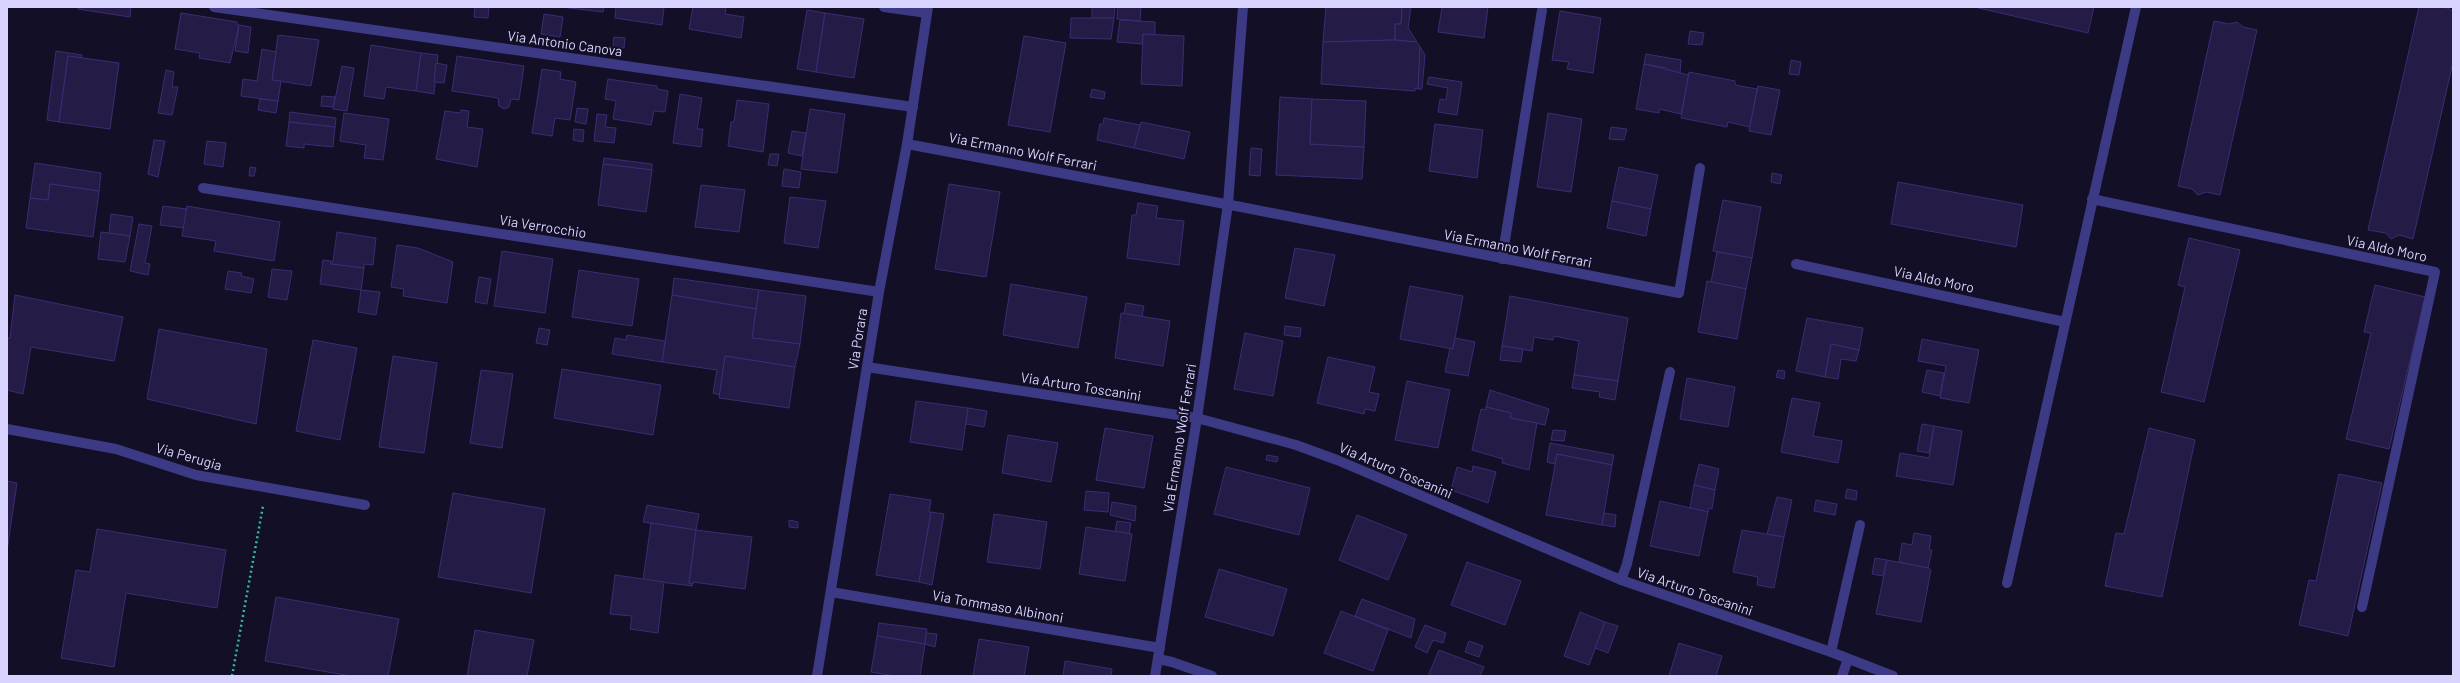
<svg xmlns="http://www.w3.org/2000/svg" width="2460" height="683" font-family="Barlow,sans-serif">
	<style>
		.building { fill: #241b47; stroke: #3b2d73 }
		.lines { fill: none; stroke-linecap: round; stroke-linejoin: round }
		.path { stroke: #2fb8b0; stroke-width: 2.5; stroke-dasharray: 2 3; stroke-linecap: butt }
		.minor { stroke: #3d3a85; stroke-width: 10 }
		.labels { text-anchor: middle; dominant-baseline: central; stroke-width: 4; stroke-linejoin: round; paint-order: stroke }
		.street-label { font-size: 14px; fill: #d9d4ff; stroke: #130f26 }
	</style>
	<rect width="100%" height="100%" fill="#130f26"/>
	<g class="building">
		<path d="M 78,7 L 131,7 L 130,17 L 78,9 Z"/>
		<path d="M 475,7 L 489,7 L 488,18 L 474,17 Z"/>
		<path d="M 561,7 L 604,7 L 603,12 Z"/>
		<path d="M 616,7 L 664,7 L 662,25 L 615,18 Z"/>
		<path d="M 693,7 L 726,7 L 725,14 L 744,17 L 741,38 L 689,29 Z"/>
		<path d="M 1092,7 L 1115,7 L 1114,18 L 1092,18 Z"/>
		<path d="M 1118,7 L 1141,7 L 1140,21 L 1117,19 Z"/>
		<path d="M 1326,7 L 1402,7 L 1401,24 L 1395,24 L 1395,40 L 1323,42 Z"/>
		<path d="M 1402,7 L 1411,7 L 1408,28 L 1417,42 L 1395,40 L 1395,24 L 1401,24 Z"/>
		<path d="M 1442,7 L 1488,7 L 1484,38 L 1438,32 Z"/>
		<path d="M 1974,7 L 2094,7 L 2088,33 Z"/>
		<path d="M 2419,7 L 2445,7 L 2453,11 L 2453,62 L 2413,239 L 2399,235 L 2391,239 L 2386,233 L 2368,230 Z"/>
		<path d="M 807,10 L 825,13 L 816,72 L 797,69 Z"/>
		<path d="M 1560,11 L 1601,18 L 1593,73 L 1567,69 L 1569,62 L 1552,60 Z"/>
		<path d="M 181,13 L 237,22 L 237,25 L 239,25 L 230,63 L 199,58 L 200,53 L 175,49 Z"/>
		<path d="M 825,13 L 864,19 L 854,78 L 816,72 Z"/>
		<path d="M 544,14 L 563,17 L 560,37 L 541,34 Z"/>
		<path d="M 1071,18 L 1114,18 L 1111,39 L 1070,38 Z"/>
		<path d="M 1120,20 L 1155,22 L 1155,35 L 1143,34 L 1142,44 L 1117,42 Z"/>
		<path d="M 2214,21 L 2229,24 L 2237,22 L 2243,27 L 2257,30 L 2220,195 L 2206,192 L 2198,195 L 2192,189 L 2178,186 Z"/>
		<path d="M 239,25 L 251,27 L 248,53 L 235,51 Z"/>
		<path d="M 1690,31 L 1704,33 L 1702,45 L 1688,44 Z"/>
		<path d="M 1143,34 L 1184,36 L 1182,86 L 1141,84 Z"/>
		<path d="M 278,35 L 319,40 L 311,86 L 272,80 Z"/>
		<path d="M 1024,36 L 1066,43 L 1050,132 L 1008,125 Z"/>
		<path d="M 614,37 L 625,38 L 624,48 L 613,47 Z"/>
		<path d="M 1395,40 L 1417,42 L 1420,47 L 1418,89 L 1415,88 L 1415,91 L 1321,84 L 1323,42 Z"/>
		<path d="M 371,45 L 421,53 L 416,91 L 386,87 L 384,99 L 364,96 Z"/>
		<path d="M 1420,47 L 1425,55 L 1422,89 L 1418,89 Z"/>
		<path d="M 262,49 L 276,52 L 272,80 L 281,81 L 278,101 L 241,96 L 243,79 L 257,81 Z"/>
		<path d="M 56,51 L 82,55 L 82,58 L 68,56 L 59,122 L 47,120 Z"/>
		<path d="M 421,53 L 438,55 L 434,94 L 416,91 Z"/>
		<path d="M 1646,54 L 1681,60 L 1680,73 L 1666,70 L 1667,68 L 1644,64 Z"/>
		<path d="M 68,56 L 119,63 L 110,129 L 59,122 Z"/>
		<path d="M 457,56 L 524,66 L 519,100 L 511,99 L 509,107 L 504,109 L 499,106 L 498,98 L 452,91 Z"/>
		<path d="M 1791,60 L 1801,62 L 1799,75 L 1789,74 Z"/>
		<path d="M 436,63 L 447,65 L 444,83 L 434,82 Z"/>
		<path d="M 1644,64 L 1689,75 L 1681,114 L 1659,109 L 1659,113 L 1636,109 Z"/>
		<path d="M 342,66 L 354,68 L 347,111 L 333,109 Z"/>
		<path d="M 542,69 L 561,72 L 560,79 L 576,82 L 570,120 L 555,118 L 552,136 L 532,133 Z"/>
		<path d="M 166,70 L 174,72 L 172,87 L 178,87 L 172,115 L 158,113 Z"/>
		<path d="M 1689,72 L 1735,81 L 1735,85 L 1757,89 L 1750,127 L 1728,122 L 1727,127 L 1681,118 Z"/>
		<path d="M 1429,77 L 1462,82 L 1457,115 L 1438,112 L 1440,99 L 1446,100 L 1448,88 L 1427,84 Z"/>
		<path d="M 608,79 L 657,86 L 657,89 L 668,91 L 665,112 L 654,111 L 651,125 L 613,119 L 616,101 L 605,99 Z"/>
		<path d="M 1758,86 L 1780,90 L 1771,135 L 1749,131 Z"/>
		<path d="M 1092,89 L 1105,92 L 1104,99 L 1090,97 Z"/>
		<path d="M 680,94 L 702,98 L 697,129 L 703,129 L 701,147 L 673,143 Z"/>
		<path d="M 322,96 L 335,97 L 333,107 L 321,106 Z"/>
		<path d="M 1280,97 L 1312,99 L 1310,144 L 1364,147 L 1362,179 L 1276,175 Z"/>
		<path d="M 260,99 L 278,101 L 276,113 L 258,110 Z"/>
		<path d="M 1312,99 L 1366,101 L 1364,147 L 1310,144 Z"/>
		<path d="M 737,100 L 769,104 L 763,152 L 728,146 L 731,122 L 734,122 Z"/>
		<path d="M 577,108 L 588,109 L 586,124 L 575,122 Z"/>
		<path d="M 810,109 L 845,114 L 837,173 L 801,169 Z"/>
		<path d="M 461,110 L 469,111 L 467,127 L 483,129 L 477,167 L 436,159 L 445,111 L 460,113 Z"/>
		<path d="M 290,112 L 336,118 L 335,127 L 289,122 Z"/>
		<path d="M 344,113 L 389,119 L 383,160 L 364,158 L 366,145 L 340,141 Z"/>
		<path d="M 1548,113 L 1582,119 L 1571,192 L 1537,187 Z"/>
		<path d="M 597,114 L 607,115 L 605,127 L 616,128 L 614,143 L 594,141 Z"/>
		<path d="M 1104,118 L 1140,125 L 1134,148 L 1097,140 L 1100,124 L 1103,124 Z"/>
		<path d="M 289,122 L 335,127 L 333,147 L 304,144 L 304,148 L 286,146 Z"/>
		<path d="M 1141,122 L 1190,132 L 1184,159 L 1134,148 Z"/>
		<path d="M 1435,124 L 1483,130 L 1477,178 L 1429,171 Z"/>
		<path d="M 1611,127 L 1627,129 L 1624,140 L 1609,139 Z"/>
		<path d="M 574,129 L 584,130 L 583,142 L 573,140 Z"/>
		<path d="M 792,131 L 806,133 L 802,156 L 788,153 Z"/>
		<path d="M 154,140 L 165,141 L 158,177 L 148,174 Z"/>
		<path d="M 207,141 L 226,143 L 223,167 L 204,164 Z"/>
		<path d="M 1251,148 L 1262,149 L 1260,176 L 1249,175 Z"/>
		<path d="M 770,154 L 779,154 L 777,166 L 768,165 Z"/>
		<path d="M 604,158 L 652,164 L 652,170 L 603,164 Z"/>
		<path d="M 35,163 L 101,173 L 99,191 L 50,184 L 48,200 L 30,198 Z"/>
		<path d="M 603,164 L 652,170 L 646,212 L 598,205 Z"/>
		<path d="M 250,167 L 256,168 L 254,176 L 249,176 Z"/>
		<path d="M 1619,167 L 1658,175 L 1651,209 L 1612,201 Z"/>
		<path d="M 784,169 L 801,172 L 799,188 L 782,186 Z"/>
		<path d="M 1772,173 L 1782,175 L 1780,184 L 1771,182 Z"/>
		<path d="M 1898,182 L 2023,205 L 2016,247 L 1891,224 Z"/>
		<path d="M 50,184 L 99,191 L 93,237 L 26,228 L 30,198 L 48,200 Z"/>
		<path d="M 949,184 L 1000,192 L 986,277 L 935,269 Z"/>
		<path d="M 701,185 L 745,190 L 739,232 L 695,227 Z"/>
		<path d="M 790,197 L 826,201 L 818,248 L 784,243 Z"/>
		<path d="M 1723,200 L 1761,207 L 1752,258 L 1713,251 Z"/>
		<path d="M 1612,201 L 1651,209 L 1646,236 L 1607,228 Z"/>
		<path d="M 1138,203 L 1158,206 L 1156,218 L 1184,221 L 1179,265 L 1127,258 L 1132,215 L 1136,215 Z"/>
		<path d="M 163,206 L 187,209 L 184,228 L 160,225 Z"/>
		<path d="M 187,206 L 280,222 L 274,261 L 214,251 L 216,241 L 182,236 Z"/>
		<path d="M 111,214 L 133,217 L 130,236 L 109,233 Z"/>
		<path d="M 139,224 L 152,226 L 145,263 L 150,264 L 148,275 L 130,271 Z"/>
		<path d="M 101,232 L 130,236 L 125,262 L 98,259 Z"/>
		<path d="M 337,232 L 376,238 L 373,265 L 364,264 L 364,268 L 331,264 L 333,261 Z"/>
		<path d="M 2189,238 L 2240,250 L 2204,402 L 2161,392 L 2185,287 L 2178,285 Z"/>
		<path d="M 397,245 L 418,248 L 453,262 L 447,303 L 403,296 L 404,289 L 391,287 Z"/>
		<path d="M 1295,248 L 1335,255 L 1324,306 L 1285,298 Z"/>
		<path d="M 502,251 L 553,259 L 545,313 L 494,306 Z"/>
		<path d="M 1717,252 L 1752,258 L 1746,289 L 1711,282 Z"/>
		<path d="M 323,260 L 331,261 L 331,264 L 364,268 L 361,290 L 320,284 Z"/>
		<path d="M 272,269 L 292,271 L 287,300 L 268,297 Z"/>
		<path d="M 579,270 L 639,279 L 632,326 L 572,317 Z"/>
		<path d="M 228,271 L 242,273 L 241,276 L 254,279 L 251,293 L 225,289 Z"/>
		<path d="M 479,277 L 491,279 L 487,304 L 475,302 Z"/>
		<path d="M 674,278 L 759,290 L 756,309 L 672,295 Z"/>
		<path d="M 1707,281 L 1746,289 L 1737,339 L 1698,332 Z"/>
		<path d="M 1011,284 L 1087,297 L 1078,348 L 1003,335 Z"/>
		<path d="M 2375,285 L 2425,297 L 2389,449 L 2346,439 L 2371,333 L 2364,332 Z"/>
		<path d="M 1410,286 L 1463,296 L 1453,349 L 1400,339 Z"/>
		<path d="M 361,290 L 380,292 L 376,315 L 358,312 Z"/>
		<path d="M 759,290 L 806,296 L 800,344 L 752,338 Z"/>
		<path d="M 15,295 L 123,317 L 114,361 L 31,347 L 23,394 L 7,390 L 7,338 L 10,338 Z"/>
		<path d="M 672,295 L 756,309 L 752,338 L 800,344 L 795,367 L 725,356 L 720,395 L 713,393 L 717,370 L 662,362 Z"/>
		<path d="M 1510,296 L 1628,318 L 1618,381 L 1574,375 L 1579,341 L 1554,336 L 1553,340 L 1534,337 L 1532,351 L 1502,346 Z"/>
		<path d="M 1126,303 L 1144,306 L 1142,317 L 1124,314 Z"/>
		<path d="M 1121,313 L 1170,321 L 1163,366 L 1115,358 Z"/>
		<path d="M 1807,318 L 1863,328 L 1859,350 L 1831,344 L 1825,377 L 1796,371 Z"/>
		<path d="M 1285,326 L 1301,328 L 1300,337 L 1284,335 Z"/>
		<path d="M 539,328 L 550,330 L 547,345 L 536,343 Z"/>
		<path d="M 159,329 L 267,349 L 256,424 L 147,399 Z"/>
		<path d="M 1245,333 L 1283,341 L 1273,396 L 1234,389 Z"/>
		<path d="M 627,335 L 665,341 L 662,362 L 612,354 L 615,338 L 626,340 Z"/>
		<path d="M 1455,338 L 1475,342 L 1468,376 L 1445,372 L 1450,348 L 1453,349 Z"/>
		<path d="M 1922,339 L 1979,350 L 1969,403 L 1940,398 L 1946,366 L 1918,361 Z"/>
		<path d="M 313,340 L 357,348 L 340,440 L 296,431 Z"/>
		<path d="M 1831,344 L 1859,350 L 1856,361 L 1841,359 L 1838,379 L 1825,377 Z"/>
		<path d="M 1502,346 L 1523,349 L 1521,362 L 1500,360 Z"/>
		<path d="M 393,356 L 437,363 L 424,453 L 379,447 Z"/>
		<path d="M 725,356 L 795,367 L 789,408 L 719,398 Z"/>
		<path d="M 1328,357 L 1375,367 L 1369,392 L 1379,394 L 1375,411 L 1365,409 L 1364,414 L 1317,403 Z"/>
		<path d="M 562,369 L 661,385 L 653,435 L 554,418 Z"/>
		<path d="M 481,370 L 513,374 L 502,448 L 470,443 Z"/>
		<path d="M 1778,370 L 1785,371 L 1784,379 L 1776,377 Z"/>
		<path d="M 1927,370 L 1944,373 L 1940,396 L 1922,392 Z"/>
		<path d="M 1574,375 L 1618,381 L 1615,400 L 1599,397 L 1600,392 L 1572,388 Z"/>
		<path d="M 1687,378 L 1735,387 L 1728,427 L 1680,419 Z"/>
		<path d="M 1407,381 L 1450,390 L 1438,448 L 1395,440 Z"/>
		<path d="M 1490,390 L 1549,409 L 1545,425 L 1510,418 L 1511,413 L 1486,407 Z"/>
		<path d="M 1792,398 L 1820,403 L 1813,436 L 1842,441 L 1838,463 L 1781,452 Z"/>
		<path d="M 916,401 L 968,408 L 962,450 L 910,442 Z"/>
		<path d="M 1486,407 L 1511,413 L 1510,418 L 1537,423 L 1529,470 L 1502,463 L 1503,459 L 1472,450 L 1481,409 L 1486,410 Z"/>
		<path d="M 968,408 L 987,411 L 984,427 L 966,424 Z"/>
		<path d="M 1922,424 L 1934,426 L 1929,453 L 1917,451 Z"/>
		<path d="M 1934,426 L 1962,431 L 1953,485 L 1896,476 L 1900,453 L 1929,458 Z"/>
		<path d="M 1105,428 L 1153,436 L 1144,488 L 1096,480 Z"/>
		<path d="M 2149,428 L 2195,440 L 2162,597 L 2105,586 L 2116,533 L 2124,534 Z"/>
		<path d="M 1553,430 L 1566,431 L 1564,441 L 1551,440 Z"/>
		<path d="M 1008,435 L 1058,443 L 1051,482 L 1002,473 Z"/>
		<path d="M 1550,443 L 1614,455 L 1612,465 L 1557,454 L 1555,464 L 1547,462 Z"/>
		<path d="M 1557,454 L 1612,465 L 1602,525 L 1546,515 Z"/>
		<path d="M 1267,455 L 1278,457 L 1277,462 L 1266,460 Z"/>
		<path d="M 1699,464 L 1719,469 L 1715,490 L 1694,485 Z"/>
		<path d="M 1473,466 L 1496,472 L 1488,503 L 1451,490 L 1457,467 L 1472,472 Z"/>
		<path d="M 1226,467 L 1310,488 L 1299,535 L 1214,514 Z"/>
		<path d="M 2339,474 L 2382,483 L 2348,636 L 2299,625 L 2309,580 L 2316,581 Z"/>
		<path d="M 7,481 L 17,483 L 7,551 Z"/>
		<path d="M 1694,485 L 1715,490 L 1712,509 L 1709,508 L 1708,512 L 1690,508 Z"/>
		<path d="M 1847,489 L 1857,491 L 1856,500 L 1845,498 Z"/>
		<path d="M 1086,491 L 1109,493 L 1108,512 L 1084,510 Z"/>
		<path d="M 453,493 L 545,509 L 531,593 L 438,577 Z"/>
		<path d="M 890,494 L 931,500 L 929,512 L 931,512 L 919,582 L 876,575 Z"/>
		<path d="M 1777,497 L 1792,500 L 1784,537 L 1767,534 Z"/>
		<path d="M 1816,500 L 1837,504 L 1835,515 L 1814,511 Z"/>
		<path d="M 1660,501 L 1708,512 L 1699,556 L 1650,546 Z"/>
		<path d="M 1112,502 L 1136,506 L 1135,521 L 1110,515 Z"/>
		<path d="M 647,505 L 699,514 L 696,530 L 643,522 Z"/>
		<path d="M 931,512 L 944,514 L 932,585 L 919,582 Z"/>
		<path d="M 1604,513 L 1616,515 L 1615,527 L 1602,525 Z"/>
		<path d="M 994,514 L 1047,522 L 1040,569 L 987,562 Z"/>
		<path d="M 1357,515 L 1407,535 L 1388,580 L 1339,560 Z"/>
		<path d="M 789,520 L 798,522 L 798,528 L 789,527 Z"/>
		<path d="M 1117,521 L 1131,523 L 1129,534 L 1115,532 Z"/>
		<path d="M 651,523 L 696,530 L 689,583 L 693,586 L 643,580 Z"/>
		<path d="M 1086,527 L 1132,534 L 1125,581 L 1079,574 Z"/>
		<path d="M 97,529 L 226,550 L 217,608 L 126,593 L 114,667 L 61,658 L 76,570 L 90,572 Z"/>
		<path d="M 696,530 L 752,537 L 745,589 L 693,582 L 693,584 L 689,583 Z"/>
		<path d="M 1742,530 L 1784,537 L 1774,588 L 1757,585 L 1758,577 L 1733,572 Z"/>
		<path d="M 1914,533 L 1931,536 L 1929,550 L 1932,550 L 1928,568 L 1899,562 L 1902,543 L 1912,545 Z"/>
		<path d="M 1875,558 L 1887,560 L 1883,576 L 1872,574 Z"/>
		<path d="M 1887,560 L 1928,568 L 1931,570 L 1921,622 L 1876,614 Z"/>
		<path d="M 1467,562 L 1521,581 L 1505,625 L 1451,605 Z"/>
		<path d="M 1219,569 L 1287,589 L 1273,636 L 1205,617 Z"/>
		<path d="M 615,575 L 664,582 L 658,633 L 630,629 L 632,616 L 610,614 Z"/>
		<path d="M 276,597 L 399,619 L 388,676 L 351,676 L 265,661 Z"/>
		<path d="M 1362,599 L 1415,619 L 1411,638 L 1355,616 Z"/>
		<path d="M 1341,611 L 1388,630 L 1373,671 L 1324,653 Z"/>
		<path d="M 1580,612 L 1605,622 L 1589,665 L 1564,656 Z"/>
		<path d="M 1605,622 L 1618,626 L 1608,653 L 1595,648 Z"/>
		<path d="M 879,623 L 927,629 L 925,644 L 877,636 Z"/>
		<path d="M 1425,625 L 1446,633 L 1443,643 L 1433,640 L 1427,653 L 1415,647 Z"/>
		<path d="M 475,630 L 534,640 L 527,676 L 467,676 Z"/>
		<path d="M 926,633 L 937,634 L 935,647 L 925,644 Z"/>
		<path d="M 877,636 L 925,644 L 920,676 L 895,676 L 871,672 Z"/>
		<path d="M 979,639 L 1029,647 L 1024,676 L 973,676 Z"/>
		<path d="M 1469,641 L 1483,646 L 1479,657 L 1465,652 Z"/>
		<path d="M 1679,643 L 1722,656 L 1716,676 L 1669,676 Z"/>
		<path d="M 1439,650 L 1484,667 L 1480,676 L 1428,676 Z"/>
		<path d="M 1065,661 L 1112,669 L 1111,676 L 1063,676 Z"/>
	</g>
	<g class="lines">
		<path class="path" d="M 232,676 L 263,506"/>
		<g class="minor">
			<path d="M 214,7 L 913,107"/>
			<path d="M 884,7 L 927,13"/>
			<path d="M 907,144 L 1241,207 L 1679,293 L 1700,168"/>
			<path d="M 203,188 L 879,292"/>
			<path d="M 2092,199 L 2435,272 L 2362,607"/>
			<path d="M 1502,259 L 1542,10"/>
			<path d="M 1796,264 L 2065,322"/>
			<path d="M 867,367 L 1197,418 L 1296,445 L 1337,460 L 1621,580 L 1831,652 L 1893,676"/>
			<path d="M 7,429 L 116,449 L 196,475 L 365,505"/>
			<path d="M 1621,580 L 1627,564 L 1670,372"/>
			<path d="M 2007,583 L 2136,7"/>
			<path d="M 831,592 L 1160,648"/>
			<path d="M 1831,652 L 1860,525"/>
			<path d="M 1158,659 L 1172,662 L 1212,676"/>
			<path d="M 817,676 L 879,292 L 907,144 L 928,7"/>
			<path d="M 1155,676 L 1197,418 L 1228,204 L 1243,7"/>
			<path d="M 1842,676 L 1848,659"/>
		</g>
	</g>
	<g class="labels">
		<g class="street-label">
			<text transform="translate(565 43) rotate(8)">Via Antonio Canova</text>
			<text transform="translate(1023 151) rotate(11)">Via Ermanno Wolf Ferrari</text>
			<text transform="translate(543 226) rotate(9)">Via Verrocchio</text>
			<text transform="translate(1518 248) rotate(11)">Via Ermanno Wolf Ferrari</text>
			<text transform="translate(2387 248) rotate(12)">Via Aldo Moro</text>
			<text transform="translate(1934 279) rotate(12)">Via Aldo Moro</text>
			<text transform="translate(857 339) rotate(-81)">Via Porara</text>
			<text transform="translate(1081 386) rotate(9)">Via Arturo Toscanini</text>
			<text transform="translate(1179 438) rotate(-81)">Via Ermanno Wolf Ferrari</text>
			<text transform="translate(189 456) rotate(16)">Via Perugia</text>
			<text transform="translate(1396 470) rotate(23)">Via Arturo Toscanini</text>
			<text transform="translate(1695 591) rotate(19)">Via Arturo Toscanini</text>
			<text transform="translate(998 606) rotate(10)">Via Tommaso Albinoni</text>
		</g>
	</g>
	<rect width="2460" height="683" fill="none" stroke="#d9d4ff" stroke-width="16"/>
</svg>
